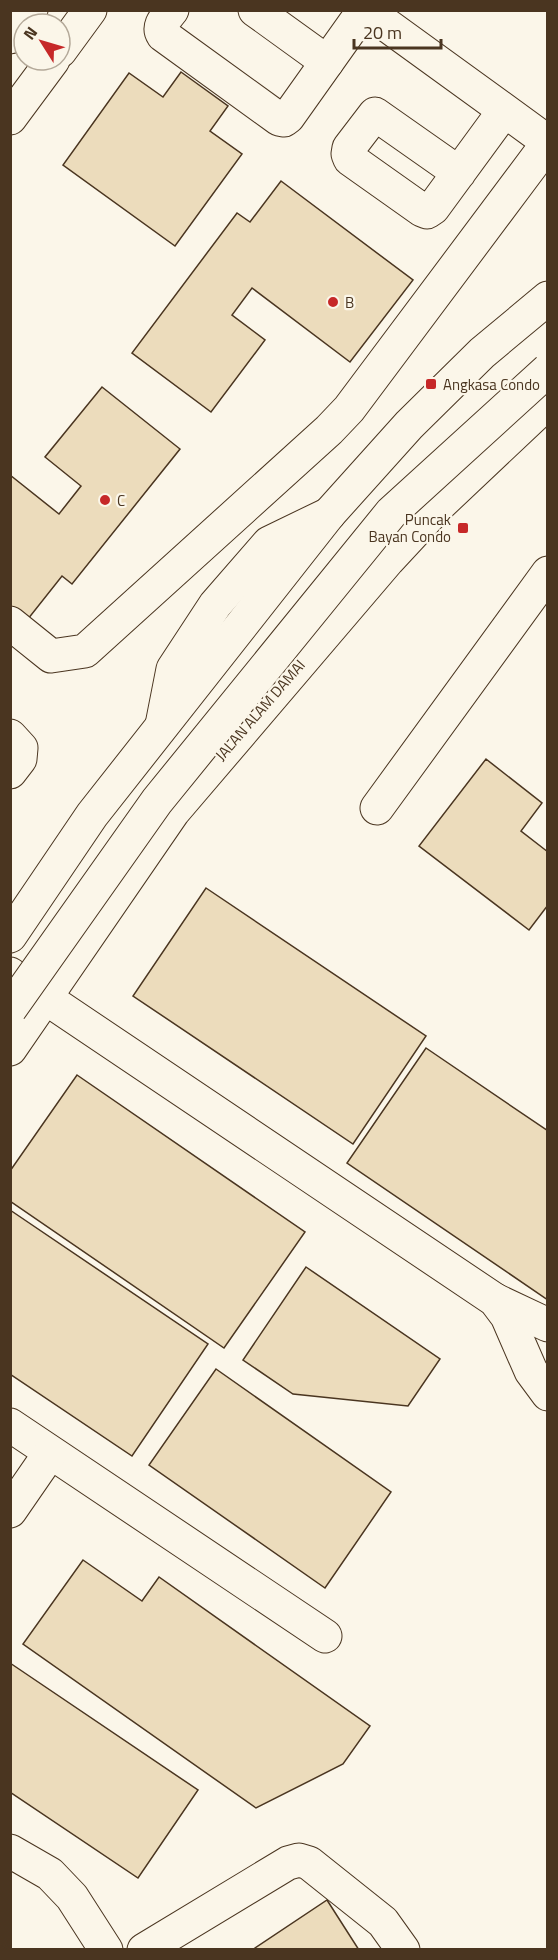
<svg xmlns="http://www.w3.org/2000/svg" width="558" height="1960" font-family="'Titillium Web',sans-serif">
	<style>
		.building { fill: #ecdcbc; stroke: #4a3520; stroke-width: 1.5 }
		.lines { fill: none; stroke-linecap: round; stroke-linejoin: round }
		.minor-casing { stroke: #4a3520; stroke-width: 35 }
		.major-casing { stroke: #4a3520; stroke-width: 35 }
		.minor { stroke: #fbf6e9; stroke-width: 33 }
		.major { stroke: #fbf6e9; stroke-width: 33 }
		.highway-bridge-casing { stroke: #4a3520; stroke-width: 35; stroke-linecap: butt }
		.highway-bridge { stroke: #fbf6e9; stroke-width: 33 }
		.poi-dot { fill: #c62828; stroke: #fbf6e9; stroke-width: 2 }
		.labels { text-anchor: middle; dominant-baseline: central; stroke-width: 4.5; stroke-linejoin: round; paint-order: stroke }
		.poi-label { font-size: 15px; fill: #4a3520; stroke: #fbf6e9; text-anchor: start }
		.street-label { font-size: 15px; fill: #4a3520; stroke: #fbf6e9 }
	</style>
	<rect width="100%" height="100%" fill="#fbf6e9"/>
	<g class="building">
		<path d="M 181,72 L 228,106 L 210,131 L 242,154 L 175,246 L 63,165 L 129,73 L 163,97 Z"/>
		<path d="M 281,181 L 413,280 L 350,362 L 252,288 L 232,315 L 265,340 L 211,412 L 132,353 L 237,213 L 250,222 Z"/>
		<path d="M 102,387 L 180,449 L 72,584 L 62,576 L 24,624 L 10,613 L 10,475 L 59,514 L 81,486 L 45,457 Z"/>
		<path d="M 486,759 L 542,803 L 521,831 L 548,852 L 548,905 L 529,930 L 419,846 Z"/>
		<path d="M 206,888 L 426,1036 L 353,1144 L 133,996 Z"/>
		<path d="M 426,1048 L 548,1131 L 548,1300 L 347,1163 Z"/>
		<path d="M 77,1075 L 305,1232 L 224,1348 L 10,1201 L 10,1171 Z"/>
		<path d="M 10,1210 L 208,1344 L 132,1456 L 10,1374 Z"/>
		<path d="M 306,1267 L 440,1359 L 408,1406 L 293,1394 L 243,1360 Z"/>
		<path d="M 216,1369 L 391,1492 L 325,1588 L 149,1465 Z"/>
		<path d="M 83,1560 L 142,1601 L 159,1577 L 370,1726 L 343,1764 L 256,1808 L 23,1644 Z"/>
		<path d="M 10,1663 L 198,1790 L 138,1878 L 10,1792 Z"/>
		<path d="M 327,1900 L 359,1950 L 252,1950 Z"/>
	</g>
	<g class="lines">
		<g class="minor-casing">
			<g id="minor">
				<path d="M 172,10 C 166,18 157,26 163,35 L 279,119 L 284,120 L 288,117 L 364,10"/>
				<path d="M 255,10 L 327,62"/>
				<path d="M 366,10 L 548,142"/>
				<path d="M 10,37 L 31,10"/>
				<path d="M 60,51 L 90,10"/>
				<path d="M 10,118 L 53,60"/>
				<path d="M 459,173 L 375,114 L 349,148 L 348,154 L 350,159 L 422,210 L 427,212 L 433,208 L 504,111"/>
				<path d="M 10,623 L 51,656 L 85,651 L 329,430 L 349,409 L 548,143"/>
				<path d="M 162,725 L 173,669 L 215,605 L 269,543 L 329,514"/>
				<path d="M 10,736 L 21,748 L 20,759 L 10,772"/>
				<path d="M 377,808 L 548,573"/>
				<path d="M 10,974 L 495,1300 L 507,1316 L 531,1371 L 548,1394"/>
				<path d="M 495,1300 L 548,1325"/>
				<path d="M 10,1425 L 325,1636"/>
				<path d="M 10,1511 L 50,1453"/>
				<path d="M 10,1851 L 50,1874 L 72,1897 L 106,1950"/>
				<path d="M 144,1950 L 288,1863 L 299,1860 L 309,1863 L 383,1922 L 403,1950"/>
			</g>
		</g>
		<g class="major-casing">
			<g id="major">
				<path d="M 10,936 L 92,815 L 329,514 L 409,425 L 482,353 L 548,298"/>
				<path d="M 10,1049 L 173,812 L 388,560 L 440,504 L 548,402"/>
			</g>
		</g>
		<use href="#minor" class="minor"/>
		<use href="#major" class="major"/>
		<g class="highway-bridge-casing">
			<path id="highway-bridge" d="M 10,1009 L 157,801 L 391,513 L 548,370"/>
		</g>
		<use href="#highway-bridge" class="highway-bridge"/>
	</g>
	<g class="poi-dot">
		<circle cx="333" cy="302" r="6"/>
		<rect x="425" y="378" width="12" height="12" rx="3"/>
		<circle cx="105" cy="500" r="6"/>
		<rect x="457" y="522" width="12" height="12" rx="3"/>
	</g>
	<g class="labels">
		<g class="poi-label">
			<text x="345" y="302">B</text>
			<text x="443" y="384">Angkasa Condo</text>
			<text x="117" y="500">C</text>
			<text x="451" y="519" text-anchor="end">Puncak<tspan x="451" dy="17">Bayan Condo</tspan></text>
		</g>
		<g class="street-label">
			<text transform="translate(260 710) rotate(-49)">JALAN ALAM DAMAI</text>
		</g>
	</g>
	<rect width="558" height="1960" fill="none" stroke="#4a3520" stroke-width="24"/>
	<g transform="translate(42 42) rotate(307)"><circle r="28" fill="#fbf6e9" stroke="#b4a999" stroke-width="1.5"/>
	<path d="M0-4.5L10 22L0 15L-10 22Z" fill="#c62828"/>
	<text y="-9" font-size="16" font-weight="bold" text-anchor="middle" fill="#4a3520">N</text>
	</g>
	<path d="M354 39v9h87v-9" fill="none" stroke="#4a3520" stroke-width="3"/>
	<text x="363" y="39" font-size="18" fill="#4a3520" stroke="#fbf6e9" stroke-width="4.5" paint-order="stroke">20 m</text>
</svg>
